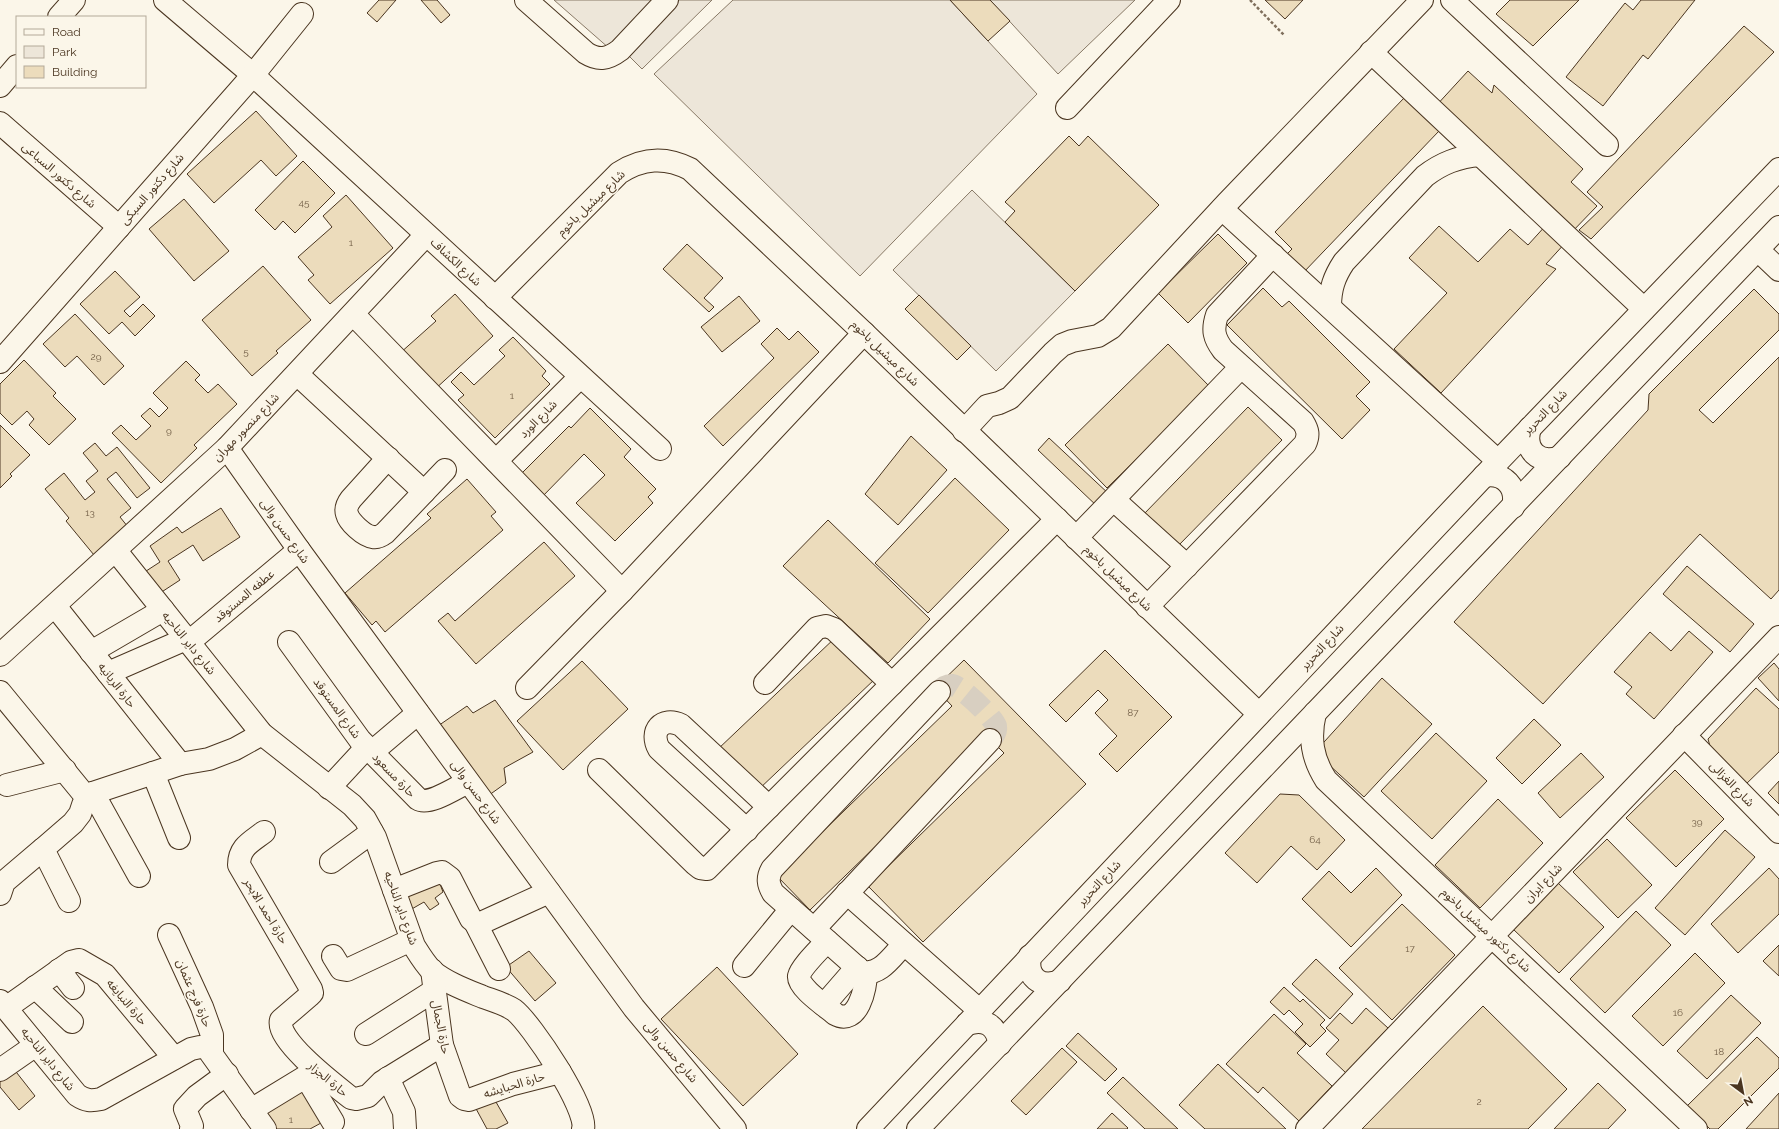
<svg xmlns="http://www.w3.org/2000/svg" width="1779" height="1129" font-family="Raleway,'Noto Sans Arabic',sans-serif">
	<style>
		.green { fill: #ede6d9; stroke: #887966 }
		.building { fill: #ecdcbc; stroke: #4a3520 }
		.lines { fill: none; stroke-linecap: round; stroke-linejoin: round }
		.minor-tunnel { stroke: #d8cfc1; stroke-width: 22; stroke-dasharray: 22 11; stroke-linecap: butt }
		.minor-casing { stroke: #4a3520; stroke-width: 24 }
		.major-casing { stroke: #4a3520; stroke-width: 24 }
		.path { stroke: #7f6f5c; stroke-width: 2.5; stroke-dasharray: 3 2; stroke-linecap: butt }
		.minor { stroke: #fbf6e9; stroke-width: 22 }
		.major { stroke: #fbf6e9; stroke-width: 22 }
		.labels { text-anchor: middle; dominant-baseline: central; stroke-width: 3; stroke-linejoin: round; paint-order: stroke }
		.number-label { font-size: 10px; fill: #725f47 }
		.street-label { font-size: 12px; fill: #4a3520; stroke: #fbf6e9 }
	</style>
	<rect width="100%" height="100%" fill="#fbf6e9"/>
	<g class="green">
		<path d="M 554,0 L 653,0 L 610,49 Z"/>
		<path d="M 679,0 L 712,0 L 642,69 L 629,56 Z"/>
		<path d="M 733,0 L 950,0 L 1037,94 L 860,276 L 654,74 Z"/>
		<path d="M 990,0 L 1135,0 L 1058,74 Z"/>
		<path d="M 972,190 L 1075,291 L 996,371 L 893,270 Z"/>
	</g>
	<g class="building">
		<path d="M 379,0 L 396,0 L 377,22 L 367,13 Z"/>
		<path d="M 421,0 L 437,0 L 450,15 L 441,23 Z"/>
		<path d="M 950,0 L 990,0 L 1010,21 L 988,41 Z"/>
		<path d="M 1265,0 L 1303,0 L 1285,19 Z"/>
		<path d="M 1510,0 L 1579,0 L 1533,46 L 1496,14 Z"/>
		<path d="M 1641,0 L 1695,0 L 1648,59 L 1643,55 L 1603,106 L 1566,77 L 1625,3 L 1633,10 Z"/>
		<path d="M 1744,26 L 1774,52 L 1591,239 L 1579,230 L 1603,207 L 1587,192 Z"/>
		<path d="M 1468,71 L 1492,93 L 1494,85 L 1583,169 L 1571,182 L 1597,206 L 1569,235 L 1434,108 Z"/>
		<path d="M 1405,97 L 1439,131 L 1302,274 L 1284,257 L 1292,249 L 1275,232 Z"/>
		<path d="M 256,111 L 297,156 L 276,176 L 261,160 L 214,203 L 187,174 Z"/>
		<path d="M 1069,136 L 1079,146 L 1088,136 L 1159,205 L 1075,291 L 1005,222 L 1015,211 L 1005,202 Z"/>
		<path d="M 303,161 L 335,193 L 295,233 L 283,221 L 275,230 L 255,210 Z"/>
		<path d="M 346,195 L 393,248 L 330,304 L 308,280 L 314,275 L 298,257 L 332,227 L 323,216 Z"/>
		<path d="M 184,199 L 229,251 L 194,281 L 149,229 Z"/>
		<path d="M 1548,223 L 1567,241 L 1546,264 L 1556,269 L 1441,393 L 1394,349 L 1447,293 L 1409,258 L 1439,226 L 1478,262 L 1510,229 L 1528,245 Z"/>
		<path d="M 1218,234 L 1247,263 L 1188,323 L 1158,293 Z"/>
		<path d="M 687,244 L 723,278 L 704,298 L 714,307 L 709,312 L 663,269 Z"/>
		<path d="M 263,266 L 311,320 L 276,351 L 278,353 L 252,376 L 202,320 Z"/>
		<path d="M 115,271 L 140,297 L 124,311 L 130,317 L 143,304 L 155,316 L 135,336 L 122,322 L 109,334 L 80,304 Z"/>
		<path d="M 1263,288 L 1282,307 L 1289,301 L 1370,382 L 1356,396 L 1370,410 L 1342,439 L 1227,325 Z"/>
		<path d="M 1754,289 L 1779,314 L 1779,330 L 1699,410 L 1713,423 L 1779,357 L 1779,590 L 1771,599 L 1700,534 L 1543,704 L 1454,622 L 1648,410 L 1649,394 Z"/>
		<path d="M 455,294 L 493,336 L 433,391 L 399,354 L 436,321 L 431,316 Z"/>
		<path d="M 919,295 L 971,346 L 957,360 L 905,309 Z"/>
		<path d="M 739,296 L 760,321 L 722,352 L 701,327 Z"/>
		<path d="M 75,314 L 124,366 L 104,385 L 77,356 L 65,367 L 43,344 Z"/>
		<path d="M 777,328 L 789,340 L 798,331 L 819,352 L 723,446 L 704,426 L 774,358 L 761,344 Z"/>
		<path d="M 513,337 L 546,371 L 542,376 L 550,384 L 495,438 L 458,400 L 464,395 L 451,382 L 461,372 L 474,385 L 505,356 L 499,350 Z"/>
		<path d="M 1168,344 L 1210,387 L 1107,488 L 1065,445 Z"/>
		<path d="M 24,360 L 56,393 L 53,396 L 76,419 L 49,445 L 29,425 L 34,419 L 27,411 L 12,425 L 0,413 L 0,384 Z"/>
		<path d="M 186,361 L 200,375 L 195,380 L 208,393 L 218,384 L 237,404 L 194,445 L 197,448 L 161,483 L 112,433 L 121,425 L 136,440 L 151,426 L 141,416 L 150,408 L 159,417 L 168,408 L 153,393 Z"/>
		<path d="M 1248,407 L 1282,440 L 1177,547 L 1143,515 Z"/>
		<path d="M 590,408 L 631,449 L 624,457 L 656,489 L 648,497 L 653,503 L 615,541 L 576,503 L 605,475 L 584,454 L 539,500 L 517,478 L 569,426 L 571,428 Z"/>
		<path d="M 0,425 L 30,455 L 10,474 L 12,476 L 0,488 Z"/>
		<path d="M 911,436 L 947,470 L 898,525 L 865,494 Z"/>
		<path d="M 1049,438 L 1110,495 L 1099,508 L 1038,450 Z"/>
		<path d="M 95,443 L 106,456 L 117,447 L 150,488 L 137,498 L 116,472 L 107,479 L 131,508 L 120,517 L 128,527 L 94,555 L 66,521 L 69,518 L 45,489 L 64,473 L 85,500 L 95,492 L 86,481 L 98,471 L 83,453 Z"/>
		<path d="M 955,478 L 1009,530 L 928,613 L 875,563 Z"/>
		<path d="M 467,479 L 496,512 L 491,516 L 503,530 L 385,632 L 376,621 L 372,625 L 345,593 L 431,518 L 427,514 Z"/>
		<path d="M 221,508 L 240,537 L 203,561 L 193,545 L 168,561 L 180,580 L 154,597 L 140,575 L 160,562 L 150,546 L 177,527 L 182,533 Z"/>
		<path d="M 828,520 L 930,619 L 888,663 L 783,566 Z"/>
		<path d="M 544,542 L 575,576 L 476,664 L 438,621 L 448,613 L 455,621 Z"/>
		<path d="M 1687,566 L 1754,624 L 1730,652 L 1663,594 Z"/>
		<path d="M 1689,631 L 1713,652 L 1654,719 L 1626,694 L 1632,687 L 1614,672 L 1650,632 L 1671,651 Z"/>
		<path d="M 837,636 L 876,678 L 757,791 L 717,750 Z"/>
		<path d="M 1105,650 L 1172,717 L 1117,772 L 1099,754 L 1117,736 L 1095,713 L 1108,700 L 1098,690 L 1066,722 L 1049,705 Z"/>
		<path d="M 964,660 L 1086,784 L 923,942 L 868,886 L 1004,753 L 988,737 L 810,910 L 777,876 L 952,706 L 935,688 Z"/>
		<path d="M 582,661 L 628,709 L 563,770 L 517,721 Z"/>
		<path d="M 1774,663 L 1779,669 L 1779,701 L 1758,678 Z"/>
		<path d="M 1382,678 L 1432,724 L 1364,797 L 1315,752 Z"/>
		<path d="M 1756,688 L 1779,709 L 1779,752 L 1743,787 L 1713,757 L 1708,739 Z"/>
		<path d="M 495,700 L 533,752 L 504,768 L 506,783 L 485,798 L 435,728 L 467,706 L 473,713 Z"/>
		<path d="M 1534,719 L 1561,745 L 1522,784 L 1496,758 Z"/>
		<path d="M 1436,733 L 1487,781 L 1432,839 L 1381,791 Z"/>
		<path d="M 1581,753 L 1604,777 L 1560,818 L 1538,793 Z"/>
		<path d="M 1675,770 L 1724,819 L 1676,867 L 1626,818 Z"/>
		<path d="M 1779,781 L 1779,804 L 1768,793 Z"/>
		<path d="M 1280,794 L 1299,795 L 1345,840 L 1317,870 L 1291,846 L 1257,883 L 1225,853 Z"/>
		<path d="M 1498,799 L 1543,843 L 1480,908 L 1435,865 Z"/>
		<path d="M 1725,830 L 1755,857 L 1685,935 L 1655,908 Z"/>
		<path d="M 1607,839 L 1652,885 L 1618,918 L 1573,872 Z"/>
		<path d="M 1376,868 L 1402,895 L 1351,947 L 1302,899 L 1329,871 L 1351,893 Z"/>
		<path d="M 1769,868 L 1779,879 L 1779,914 L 1738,953 L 1711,924 Z"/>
		<path d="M 437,876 L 443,892 L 435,898 L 439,904 L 430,910 L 424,902 L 410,910 L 401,894 Z"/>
		<path d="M 1558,883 L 1604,927 L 1559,973 L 1513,929 Z"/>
		<path d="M 1402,904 L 1455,955 L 1392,1020 L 1339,968 Z"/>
		<path d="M 1636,911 L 1671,945 L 1605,1013 L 1570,979 Z"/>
		<path d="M 1779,945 L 1779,976 L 1763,961 Z"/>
		<path d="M 529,951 L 556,983 L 535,1001 L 506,967 Z"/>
		<path d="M 1695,953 L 1725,983 L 1663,1046 L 1632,1016 Z"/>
		<path d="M 1316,959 L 1353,994 L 1330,1019 L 1292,984 Z"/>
		<path d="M 717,967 L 798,1054 L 743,1106 L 661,1019 Z"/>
		<path d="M 1284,987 L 1300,1002 L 1303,999 L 1325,1020 L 1320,1025 L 1326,1031 L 1310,1047 L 1295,1032 L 1303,1024 L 1289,1010 L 1284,1015 L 1270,1002 Z"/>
		<path d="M 1731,995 L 1761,1023 L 1707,1079 L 1677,1051 Z"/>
		<path d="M 1483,1006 L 1567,1089 L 1528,1129 L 1362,1129 Z"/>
		<path d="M 1366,1008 L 1388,1028 L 1346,1073 L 1326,1054 L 1339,1040 L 1326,1028 L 1340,1013 L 1352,1024 Z"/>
		<path d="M 1274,1014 L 1306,1044 L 1297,1053 L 1332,1086 L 1299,1121 L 1263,1087 L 1258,1093 L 1226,1064 Z"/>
		<path d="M 1078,1033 L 1117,1069 L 1105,1081 L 1066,1046 Z"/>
		<path d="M 1757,1037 L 1779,1058 L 1779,1068 L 1718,1129 L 1710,1129 L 1687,1106 Z"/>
		<path d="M 1062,1048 L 1077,1062 L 1026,1115 L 1011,1101 Z"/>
		<path d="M 1218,1064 L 1286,1129 L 1205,1129 L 1179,1105 Z"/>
		<path d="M 13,1068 L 35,1096 L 19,1110 L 0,1087 L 0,1078 Z"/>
		<path d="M 1123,1077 L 1178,1129 L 1145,1129 L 1107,1093 Z"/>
		<path d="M 1598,1083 L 1626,1110 L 1608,1129 L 1554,1129 Z"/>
		<path d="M 301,1089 L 321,1123 L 310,1129 L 273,1129 L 263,1111 Z"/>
		<path d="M 1779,1093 L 1779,1129 L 1746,1129 Z"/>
		<path d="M 492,1095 L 508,1123 L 496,1129 L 487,1129 L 474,1105 Z"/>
		<path d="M 1112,1113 L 1128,1128 L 1127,1129 L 1097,1129 Z"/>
	</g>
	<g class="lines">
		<path class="minor-tunnel" d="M 939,692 C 942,688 946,685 952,685 C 961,686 993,717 996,726 C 997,731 994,736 990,740"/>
		<g class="minor-casing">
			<g id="minor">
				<path d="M 165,0 L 253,75 L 660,449"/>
				<path d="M 526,0 L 586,53 C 599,61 608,59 620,50 L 667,0"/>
				<path d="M 1452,0 L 1607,145"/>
				<path d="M 59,17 L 74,0"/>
				<path d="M 1371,52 L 1644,309"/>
				<path d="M 0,86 L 17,66"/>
				<path d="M 1067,108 L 1169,0"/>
				<path d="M 0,123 L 119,227"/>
				<path d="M 1222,209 L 1498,461"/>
				<path d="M 1758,250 L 1779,270"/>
				<path d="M 495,298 L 619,173 C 642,158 665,156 690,169 L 864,333 L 1259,714"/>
				<path d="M 1330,307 C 1330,289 1334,277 1344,262 L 1425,176 C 1442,163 1458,157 1480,155"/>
				<path d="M 353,314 L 622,591"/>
				<path d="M 0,362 L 253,75 L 302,14"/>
				<path d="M 297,374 L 424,492"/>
				<path d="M 964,431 L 987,406 L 999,403 L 1010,398 L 1053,353 L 1062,345 L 1072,341 L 1098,336 L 1111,328 L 1227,203 L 1422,0"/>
				<path d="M 227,448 L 299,550 L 634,1008 L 735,1129"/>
				<path d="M 388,458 L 351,499 C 348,503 345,508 347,514 C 349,522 364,536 373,537 C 377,538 381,536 385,533 L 445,470"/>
				<path d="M 496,461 L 580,377"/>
				<path d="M 1114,500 L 1187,566"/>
				<path d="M 1076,538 L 1241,367"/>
				<path d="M 116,551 L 262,734 L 352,805 L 365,819 L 375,837 L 414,946 C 419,954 425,964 432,971 C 447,983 466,990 483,997 C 494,1001 505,1004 514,1010 C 531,1023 589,1110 583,1129"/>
				<path d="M 55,606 L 180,764"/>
				<path d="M 1147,607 L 1305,444 C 1309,435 1308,430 1303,422 L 1223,350 C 1214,338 1212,330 1217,315 L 1273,255"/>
				<path d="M 189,642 L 299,550"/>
				<path d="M 289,642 L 360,740 L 418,799 C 429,806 457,787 468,782"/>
				<path d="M 91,652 L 163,610"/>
				<path d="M 0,655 L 227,448 L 426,235"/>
				<path d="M 108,673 L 186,639"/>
				<path d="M 765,683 L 817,628 L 826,626 L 834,629 L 892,684"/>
				<path d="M 527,688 L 622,591 L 864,333"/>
				<path d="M 0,692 L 87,798"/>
				<path d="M 1315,713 C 1309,738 1312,758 1326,780 L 1696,1129"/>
				<path d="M 1684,735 L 1779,832"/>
				<path d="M 372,752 L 418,713"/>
				<path d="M 599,770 L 695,864 L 700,868 L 707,869 L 1057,519"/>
				<path d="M 153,773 L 179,838"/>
				<path d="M 7,785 L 65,770"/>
				<path d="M 329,788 L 367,747"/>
				<path d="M 93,793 L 139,876"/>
				<path d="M 747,830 L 659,749 C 649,731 662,716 681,725 L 769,807"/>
				<path d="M 264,832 C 251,842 239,847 239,865 L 311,989 L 312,993 L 309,996 L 281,1020 C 275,1040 336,1086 351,1098 L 356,1099 L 368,1096 L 382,1082 L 442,1045"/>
				<path d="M 331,862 L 372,832"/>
				<path d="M 394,890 L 437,873 L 442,872 L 450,878 L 471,919 L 475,922 L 481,923 L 549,892"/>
				<path d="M 847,893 L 979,1010"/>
				<path d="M 0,894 L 4,882 L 43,849"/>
				<path d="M 69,901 L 43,849 L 73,823 L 80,814 L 83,805 L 87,798 L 93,793 L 180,764 L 209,759 L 235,749 L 262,734"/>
				<path d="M 475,922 L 499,969"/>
				<path d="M 814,929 L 990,740"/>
				<path d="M 169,935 L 202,1007 L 212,1035 L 212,1053"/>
				<path d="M 827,941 C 820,949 801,967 799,976 C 797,987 827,1007 835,1014 C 858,1027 866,988 866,973"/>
				<path d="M 904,944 C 893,955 879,978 861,971 L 773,893 C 768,884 767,878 772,869 L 939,692"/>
				<path d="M 333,956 L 341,969 L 347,970 L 411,940"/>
				<path d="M 744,966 L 791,909"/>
				<path d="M 59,970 L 73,988"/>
				<path d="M 432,970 L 442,1045 L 460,1096 L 464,1099 L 469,1100 L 513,1084 L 560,1072"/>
				<path d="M 35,987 L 72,1022"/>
				<path d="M 0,1001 L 77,1095 C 86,1101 91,1101 101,1099 L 191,1049 L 200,1047 L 207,1048 L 265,1129"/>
				<path d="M 824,1005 L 857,967"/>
				<path d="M 6,1008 L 71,962 L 79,960 L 105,975 L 174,1058"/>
				<path d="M 366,1034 L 435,990"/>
				<path d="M 0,1070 L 36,1045"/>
				<path d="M 306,1077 L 333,1122"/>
				<path d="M 388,1078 L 404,1112 L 405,1129"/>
				<path d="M 251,1110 L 315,1071"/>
				<path d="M 191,1129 L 192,1126 L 185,1109 L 197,1096 L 227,1074"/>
				<path d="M 1307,1129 L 1779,637"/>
			</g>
		</g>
		<g class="major-casing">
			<g id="major">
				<path d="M 1530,428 C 1523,450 1539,465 1560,457"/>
				<path d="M 1484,476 C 1504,472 1518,487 1513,507"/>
				<path d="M 1030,956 C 1026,977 1040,989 1060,981"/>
				<path d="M 967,1024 C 985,1018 996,1025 1000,1044"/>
				<path d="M 868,1129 L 1484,476 L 1779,169"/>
				<path d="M 918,1129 L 1779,227"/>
			</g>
		</g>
		<path class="path" d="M 1250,0 L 1284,35"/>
		<use href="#minor" class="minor"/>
		<use href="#major" class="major"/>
	</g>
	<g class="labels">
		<g class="number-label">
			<text x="304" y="202">45</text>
			<text x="351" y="242">1</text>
			<text x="246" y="351">5</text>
			<text x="96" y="356">29</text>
			<text x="512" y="395">1</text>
			<text x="169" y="430">9</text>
			<text x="90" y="512">13</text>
			<text x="1133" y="712">87</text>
			<text x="1697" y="821">39</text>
			<text x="1315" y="839">64</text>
			<text x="1410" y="948">17</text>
			<text x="1678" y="1012">16</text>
			<text x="1719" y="1051">18</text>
			<text x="1479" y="1101">2</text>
			<text x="291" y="1119">1</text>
		</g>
		<g class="street-label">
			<text transform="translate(59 175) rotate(41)">شارع دكتور السباعى</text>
			<text transform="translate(152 189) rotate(-49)">شارع دكتور السبكى</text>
			<text transform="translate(591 203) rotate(-44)">شارع ميشيل باخوم</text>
			<text transform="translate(456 262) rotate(43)">شارع الكشاف</text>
			<text transform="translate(885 353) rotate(44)">شارع ميشيل باخوم</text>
			<text transform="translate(1545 412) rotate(-46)">شارع التحرير</text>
			<text transform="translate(538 419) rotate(-45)">شارع الورد</text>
			<text transform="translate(246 427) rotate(-46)">شارع منصور مهران</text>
			<text transform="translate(285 531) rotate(55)">شارع حسن والى</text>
			<text transform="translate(1118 578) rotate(44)">شارع ميشيل باخوم</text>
			<text transform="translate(244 596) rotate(-40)">عطفه المستوقد</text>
			<text transform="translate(189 643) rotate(51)">شارع داير الناحيه</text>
			<text transform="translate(1322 647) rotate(-47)">شارع التحرير</text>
			<text transform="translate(117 685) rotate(52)">حارة الريانيه</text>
			<text transform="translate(337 708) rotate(54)">شارع المستوقد</text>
			<text transform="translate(394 775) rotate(46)">حارة مسعود</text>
			<text transform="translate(1732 784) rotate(46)">شارع الغزالى</text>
			<text transform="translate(476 792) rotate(54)">شارع حسن والى</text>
			<text transform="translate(1099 883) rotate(-47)">شارع التحرير</text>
			<text transform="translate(1543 883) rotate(-46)">شارع ايران</text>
			<text transform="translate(401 908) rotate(70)">شارع داير الناحيه</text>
			<text transform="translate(266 911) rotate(59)">حارة احمد الابحر</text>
			<text transform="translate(1486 930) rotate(43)">شارع دكتور ميشيل باخوم</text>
			<text transform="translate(194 993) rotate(67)">حارة فرج عثمان</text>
			<text transform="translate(127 1002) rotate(50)">حارة النبايغه</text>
			<text transform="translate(441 1027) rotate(79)">حارة الجمال</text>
			<text transform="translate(671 1052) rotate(50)">شارع حسن والى</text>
			<text transform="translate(48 1059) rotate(51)">شارع داير الناحيه</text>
			<text transform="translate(328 1079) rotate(40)">حارة الجزار</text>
			<text transform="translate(514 1085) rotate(-17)">حارة الحبايشه</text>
		</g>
	</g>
	<rect x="16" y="16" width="130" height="72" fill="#fbf6e9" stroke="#b4a999"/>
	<rect x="24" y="29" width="20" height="6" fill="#fbf6e9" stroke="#b4a999"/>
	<text x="52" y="36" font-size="12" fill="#4a3520">Road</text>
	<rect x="24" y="46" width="20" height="12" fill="#ede6d9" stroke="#b4a999"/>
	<text x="52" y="56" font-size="12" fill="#4a3520">Park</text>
	<rect x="24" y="66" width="20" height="12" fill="#ecdcbc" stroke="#b4a999"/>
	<text x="52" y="76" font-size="12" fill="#4a3520">Building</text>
	<g transform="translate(1743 1093) rotate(148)" stroke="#fbf6e9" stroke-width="3" paint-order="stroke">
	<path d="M0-3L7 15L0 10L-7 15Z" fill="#4a3520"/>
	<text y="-6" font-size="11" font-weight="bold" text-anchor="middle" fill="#4a3520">N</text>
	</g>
</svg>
